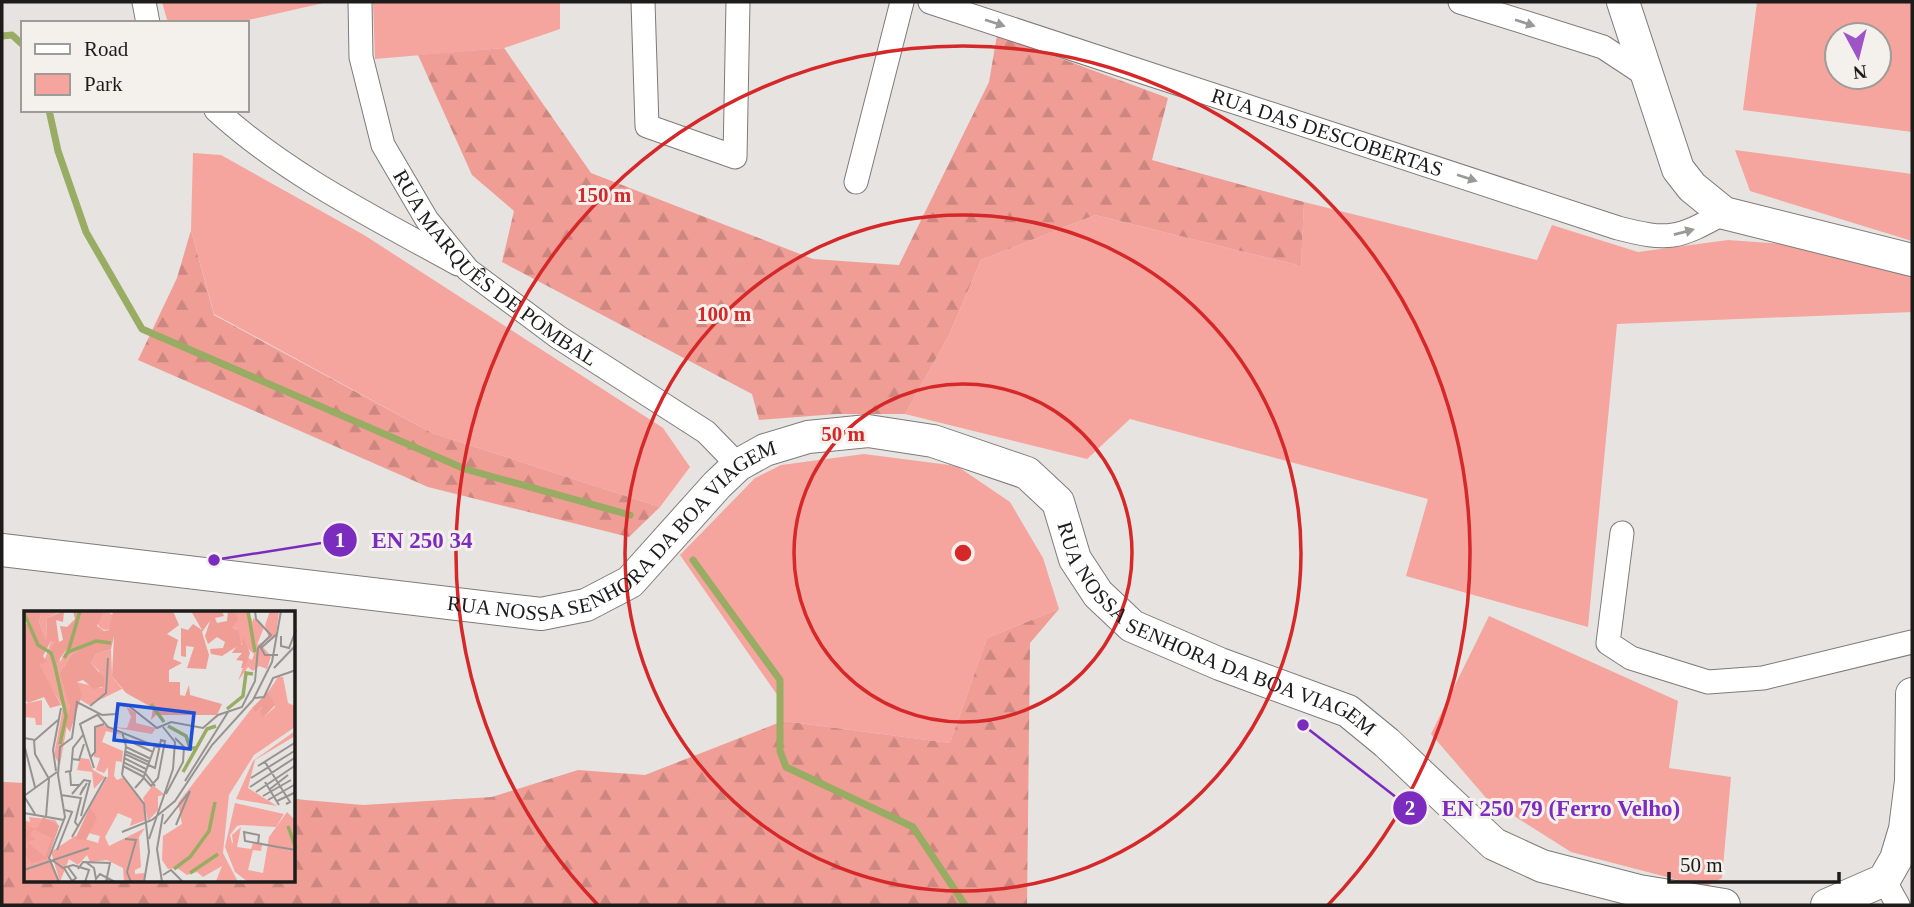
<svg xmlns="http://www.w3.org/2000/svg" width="1914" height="907" font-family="'Times New Roman',serif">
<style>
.green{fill:#f5a59e;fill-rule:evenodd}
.forest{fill:url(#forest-firs)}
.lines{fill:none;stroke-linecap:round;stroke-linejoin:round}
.stream{stroke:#99ac63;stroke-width:7}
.street-casing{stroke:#7e7b78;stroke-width:25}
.secondary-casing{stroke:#7e7b78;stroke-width:34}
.street{stroke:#fff;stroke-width:23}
.secondary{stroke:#fff;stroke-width:32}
.oneway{fill:#999998}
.ring{fill:none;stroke:#d62828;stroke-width:3.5}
.labels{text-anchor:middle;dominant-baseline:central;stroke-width:6;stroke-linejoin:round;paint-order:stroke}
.street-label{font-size:21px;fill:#1d1c1b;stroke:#f4f1ed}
.inset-river{fill:none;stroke:#99ac63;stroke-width:3.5}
.inset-road{fill:none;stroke:#969391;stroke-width:2}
.view{fill:#1d4ed8;fill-opacity:0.15;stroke:#1d4ed8;stroke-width:3.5}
.inset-edge{fill:none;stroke:#1d1c1b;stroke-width:3.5}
.centre{fill:#d62828;stroke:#f4f1ed;stroke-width:3.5}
.ring-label{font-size:21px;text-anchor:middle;font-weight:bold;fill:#d62828;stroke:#f4f1ed;stroke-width:6;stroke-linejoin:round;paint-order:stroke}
.leader{fill:none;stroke:#7b2cbf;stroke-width:2.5}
.callout-dot{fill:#7b2cbf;stroke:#f4f1ed;stroke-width:2.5}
.mark-label{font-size:21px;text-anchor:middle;font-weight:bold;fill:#fff}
.callout-label{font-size:23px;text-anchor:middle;font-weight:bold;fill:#7b2cbf;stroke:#f4f1ed;stroke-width:6;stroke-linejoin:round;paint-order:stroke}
</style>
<defs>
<pattern id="forest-firs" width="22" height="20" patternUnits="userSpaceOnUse" patternTransform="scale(1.75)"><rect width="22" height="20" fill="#ef9d95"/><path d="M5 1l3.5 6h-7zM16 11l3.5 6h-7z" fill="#cc8780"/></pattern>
</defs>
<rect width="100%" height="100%" fill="#e6e3e0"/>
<path class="green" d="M162,2H328L235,23H168Z
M373,2H560V29L504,48L375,59Z
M1757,2H1912V132L1743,110ZM1879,35V77H1837V35Z
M1735,150L1912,174V241L1750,191Z
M193,153L221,155L364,235L663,428L690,467L660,507L432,433L214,314L191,230Z
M1304,202L1537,260L1552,225L1638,252L1728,240L1839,248L1912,278V312L1617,324L1588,627L1406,576L1428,499L1130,419L1087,459L905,414L949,335L981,260L1095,215L1301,266Z
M864,454L957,466L1010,502L1043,558L1059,609L987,638L950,743L783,721L780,699L680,555L755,478L781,465Z
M1489,616L1678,701L1669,768L1731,777L1722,878L1705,887L1571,852L1487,799L1431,734Z"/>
<path class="forest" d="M997,35L1168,98L1152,160L1304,202L1301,266L1095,215L981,260L949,335L905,414H837L759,420L752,394L502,262L514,211L472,175L418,55L504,48L591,173L813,259L899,265L989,82Z
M191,230L214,315L432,433L660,507L629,537L428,487L138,360L177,278Z
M1059,609L1030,643L1027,905H2V782L26,783V881H294V799L363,805L492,797L578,770L645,775L783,721L950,743L987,638Z"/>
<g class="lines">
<path class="stream" d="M2,36L12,35L23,45
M49,110L58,151L86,232L142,329L465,469L630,515
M693,560L780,680V751L786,767L913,827L965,905"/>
<g class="street-casing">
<g id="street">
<path d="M144,2L148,23"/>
<path id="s1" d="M360,2L361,57L383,145L427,220L468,270L558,337L706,432L738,465"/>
<path d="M643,2L647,126L735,157L738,2"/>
<path id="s2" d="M930,2L1618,228C1669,241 1677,239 1724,213"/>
<path d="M1460,2L1603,47L1647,76"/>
<path d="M216,110C287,175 375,218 458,264"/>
<path d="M856,182L902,2"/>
<path d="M1622,533L1608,643L1631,658L1708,682L1763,678L1912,642"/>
<path d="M1884,880L1898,905"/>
</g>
</g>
<g class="secondary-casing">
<g id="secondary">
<path d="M1623,2L1678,169L1692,187L1724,213L1912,260"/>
<path id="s3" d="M2,550L541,614L586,605L630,582L717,485L738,465L765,450L808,437L868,431L933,441L1027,473L1058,502L1075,559L1098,594L1132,626L1220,664L1348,711L1387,743L1494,844L1542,866L1639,891L1724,905"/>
<path d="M1827,905L1884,880L1896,859L1905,829L1911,781L1912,694"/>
</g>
</g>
<use href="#street" class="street"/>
<use href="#secondary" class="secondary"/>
</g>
<defs><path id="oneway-solid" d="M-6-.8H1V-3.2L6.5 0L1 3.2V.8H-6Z" transform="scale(1.75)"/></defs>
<g class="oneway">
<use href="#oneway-solid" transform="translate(995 23) rotate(18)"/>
<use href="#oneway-solid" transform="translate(1525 23) rotate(18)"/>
<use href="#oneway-solid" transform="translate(1467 178) rotate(18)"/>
<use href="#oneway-solid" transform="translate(1684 232) rotate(-15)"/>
</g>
<g class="ring">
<circle cx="963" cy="553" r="169"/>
<circle cx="963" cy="553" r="338"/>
<path d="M598 905A507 507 0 1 1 1328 905"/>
</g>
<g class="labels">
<g class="street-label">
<text stroke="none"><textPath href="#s2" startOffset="418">RUA DAS DESCOBERTAS</textPath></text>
<text stroke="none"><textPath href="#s1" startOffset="315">RUA MARQUÊS DE POMBAL</textPath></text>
<text stroke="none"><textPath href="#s3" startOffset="644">RUA NOSSA SENHORA DA BOA VIAGEM</textPath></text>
<text stroke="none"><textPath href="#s3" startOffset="1358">RUA NOSSA SENHORA DA BOA VIAGEM</textPath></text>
</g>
</g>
<g transform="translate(24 611)">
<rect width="271" height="271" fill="#e6e3e0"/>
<path d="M18,0L34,2L23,7L22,29L15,11ZM209,0H224L229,11V7L240,16L233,34L245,28L241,14L246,0H255L252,24L237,34L247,45L243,58L235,55L229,60L224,56L214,70L223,46L228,49L230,43L213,28V18L208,16ZM73 10a9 9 0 1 1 18 0a9 9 0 1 1-18 0ZM33,29L36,51L43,38L61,35L47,44L40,56L46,97L36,154L30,144L39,96L13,53L21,48L27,30ZM87,38L88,65L98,78L65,94L55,88L52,71L78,77L75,60L67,52L72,43ZM254,66H259L264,92L271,95V116L230,144L205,184L199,242L214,271L192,270L198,255L179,266L173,261L163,264L153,257L144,258L138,249L139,225L158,213L154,192L228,97L231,100L239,96L240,106L251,96L244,81ZM102,95L112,102V112L132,117L128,123L88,116L103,117L107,106ZM80,114L98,124L82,120L78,131L99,140L98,151L92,150L90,165L93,169L100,166L119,192L122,209L106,215L108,208L94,202L81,226L85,235L121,217L115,226L117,256L111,259V263L121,262L120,271H100L99,257L83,249L66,251L63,244L54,254L45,248L36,271L27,241L51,225L74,232L76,225L64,222L68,214L66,196L84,165V156L80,162L72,159L76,147L70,146L71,117ZM271,120V125L231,149L224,177L253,195L212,188L229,150ZM56,147L65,148L69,159L81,166L70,178L68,161L53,159ZM129,174L141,184L134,185V199L124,210L119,187ZM211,192L260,203L252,216L217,214L213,215L206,224L208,232L204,233L209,232L208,224L217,216L213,236L227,238L229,232L238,234L237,240L229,239L224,259L239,262L245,226L263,201L271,209V271H224L211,261L201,236ZM5,206L31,209L35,215L25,244L35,271H0V209L6,211Z" fill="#f5a59e"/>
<path d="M0,0H18L15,11L22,29L23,7L40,0L39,11L32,9L35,31L39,29L36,15L43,16L51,8L49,0H80L73,15L80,20L85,19L89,0H149L155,14L143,23L154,29L149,48L158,52L145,59V71H156V84L161,85L165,74L166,84L198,93L193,104H132L127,109L129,97L102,82L88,65L90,25L87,38L72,43L67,52L80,67V75L70,78L59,69L53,71L58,83L46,121L41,114L46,96L36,63L47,44L61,35L43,38L32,53L27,37L32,30H27L19,45L23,51L15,53L37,94L26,97L20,86L4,92L0,88V12L5,14ZM167,0H198L200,5L191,7L193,12L203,10L204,0L211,1L214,9L208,16L214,19L218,35L219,26L226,42L221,57H217L219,50L212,49L218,42H208L212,36L198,45L187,43L186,38L199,37L201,31L193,26L184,33L181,25L186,10L178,21L185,44L182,58L163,57L170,36L162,35V46L157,45V17L164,19L169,13L178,19ZM244,81L251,94L240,106L236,103L238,96L231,101L228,97ZM66,196L73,207L62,229L51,228ZM19,206L35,215L24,247L8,252L0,242L4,236L0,218H6L0,214L13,218ZM9,218L28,227L21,246L3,231L12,228L6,225Z" fill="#ef9d95" fill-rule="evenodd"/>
<path d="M18,89V114H12L11,107L0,106V93Z" fill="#f5a59e"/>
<path class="inset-river" d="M224,0L231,41M0,2L14,34L27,42L31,55L42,105L36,133M44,41L56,0M40,47L44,41L72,30L87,32M127,93L140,111M203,98L219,85L222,62L229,63M144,115L162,125L166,137H172M159,161L183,118L192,115M264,215L272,238M150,258L166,246L185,220L191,191M166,262L194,243"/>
<path class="inset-road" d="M253,23L237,37L241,44H254M257,25V35L265,37L272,19M250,57L272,34M231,87L240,86L249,67L272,59M66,95L82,82L84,47M73,103L84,116L136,137M0,127L11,129L34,109M101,128L129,141M10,129L11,143L25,168L22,206M102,136L127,148M1,137L11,176M101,140L125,151M101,143L131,157L137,129L141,130L134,167L127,175L120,167M66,147L71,141V116L80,113M100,147L122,158M48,148L55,149L60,133M99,151L121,162L131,175M241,151L266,191L262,193M99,155L120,166M234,155L272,131M70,157L56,113L73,104M32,160L29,139L37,97M41,161L47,160L49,137L59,124M46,161L47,174H55M98,164L120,193L125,241L120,271M98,164L102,135L98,121M227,167L272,139M161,170L204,101M241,171L255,194M60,176L56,184L63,172M226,176L272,146M111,177L119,168L131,135M246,178L264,164M232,181L272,154M48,183L60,169L66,170L57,205M142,183L159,151L160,136L151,127M37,184L57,187L51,211L54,215M0,185L33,161M0,185L11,203M239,185L267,169M244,189L270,174M253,190L272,181M0,202L40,209M140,213L166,180L152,214M98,221L128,209L151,190L188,134L229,89L248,51L257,0M48,226L82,166M101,228L112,229L103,261L107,271M125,228L149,158L151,131L139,116M234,233L235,224L220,221L221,230L254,236L272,239M33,239L48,201L41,199M28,249L39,257L49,254L65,259L61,271M63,252L70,257L72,268L76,263L91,271M40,257L48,270L52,267L44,256M54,258L59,251L86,252L82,271M0,259L65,237M139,264L147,259L159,271M35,271L25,247L41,206L34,164L36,136L48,127L53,91L78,104L92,103L95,94L105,95L133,117L147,111L179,117L194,104L218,96L231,70L234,37L247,24L232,8L231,0M138,271L133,238L139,203"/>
<path class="view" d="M94,93L170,102L166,138L90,129Z"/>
<rect width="271" height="271" class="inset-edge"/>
</g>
<circle cx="963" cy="553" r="10" class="centre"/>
<g class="ring-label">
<text x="604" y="202">150 m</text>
<text x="724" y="321">100 m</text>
<text x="843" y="441">50 m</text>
</g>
<path class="leader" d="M214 560L340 540M1303 725L1410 808"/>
<g class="callout-dot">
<circle cx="214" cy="560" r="7"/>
<circle cx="1303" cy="725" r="7"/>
<circle cx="340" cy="540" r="18"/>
<circle cx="1410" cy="808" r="18"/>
</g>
<g class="mark-label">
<text x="340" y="547">1</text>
<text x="1410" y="815">2</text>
</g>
<g class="callout-label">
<text x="422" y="548">EN 250 34</text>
<text x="1561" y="816">EN 250 79 (Ferro Velho)</text>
</g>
<rect width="1914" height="907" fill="none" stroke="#1d1c1b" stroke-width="7"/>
<rect x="21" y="21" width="228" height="91" fill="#f4f1ed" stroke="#9e9c99" stroke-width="2"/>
<rect x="35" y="44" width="35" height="10" fill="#ffffff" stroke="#9e9c99" stroke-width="2"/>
<text x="84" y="56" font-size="21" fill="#1d1c1b">Road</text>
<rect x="35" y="74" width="35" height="21" fill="#f5a59e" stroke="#9e9c99" stroke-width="2"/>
<text x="84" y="91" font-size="21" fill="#1d1c1b">Park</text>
<g transform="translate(1858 56) rotate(173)"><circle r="33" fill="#f4f1ed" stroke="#9e9c99" stroke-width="2"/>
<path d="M0-5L12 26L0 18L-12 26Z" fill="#9f54c6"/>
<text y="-10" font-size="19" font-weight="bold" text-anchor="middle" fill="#1d1c1b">N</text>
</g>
<path d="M1669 872v10h170v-10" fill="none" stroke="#1d1c1b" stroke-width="3.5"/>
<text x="1680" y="872" font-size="21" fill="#1d1c1b" stroke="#f4f1ed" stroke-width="5" paint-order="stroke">50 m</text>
</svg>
